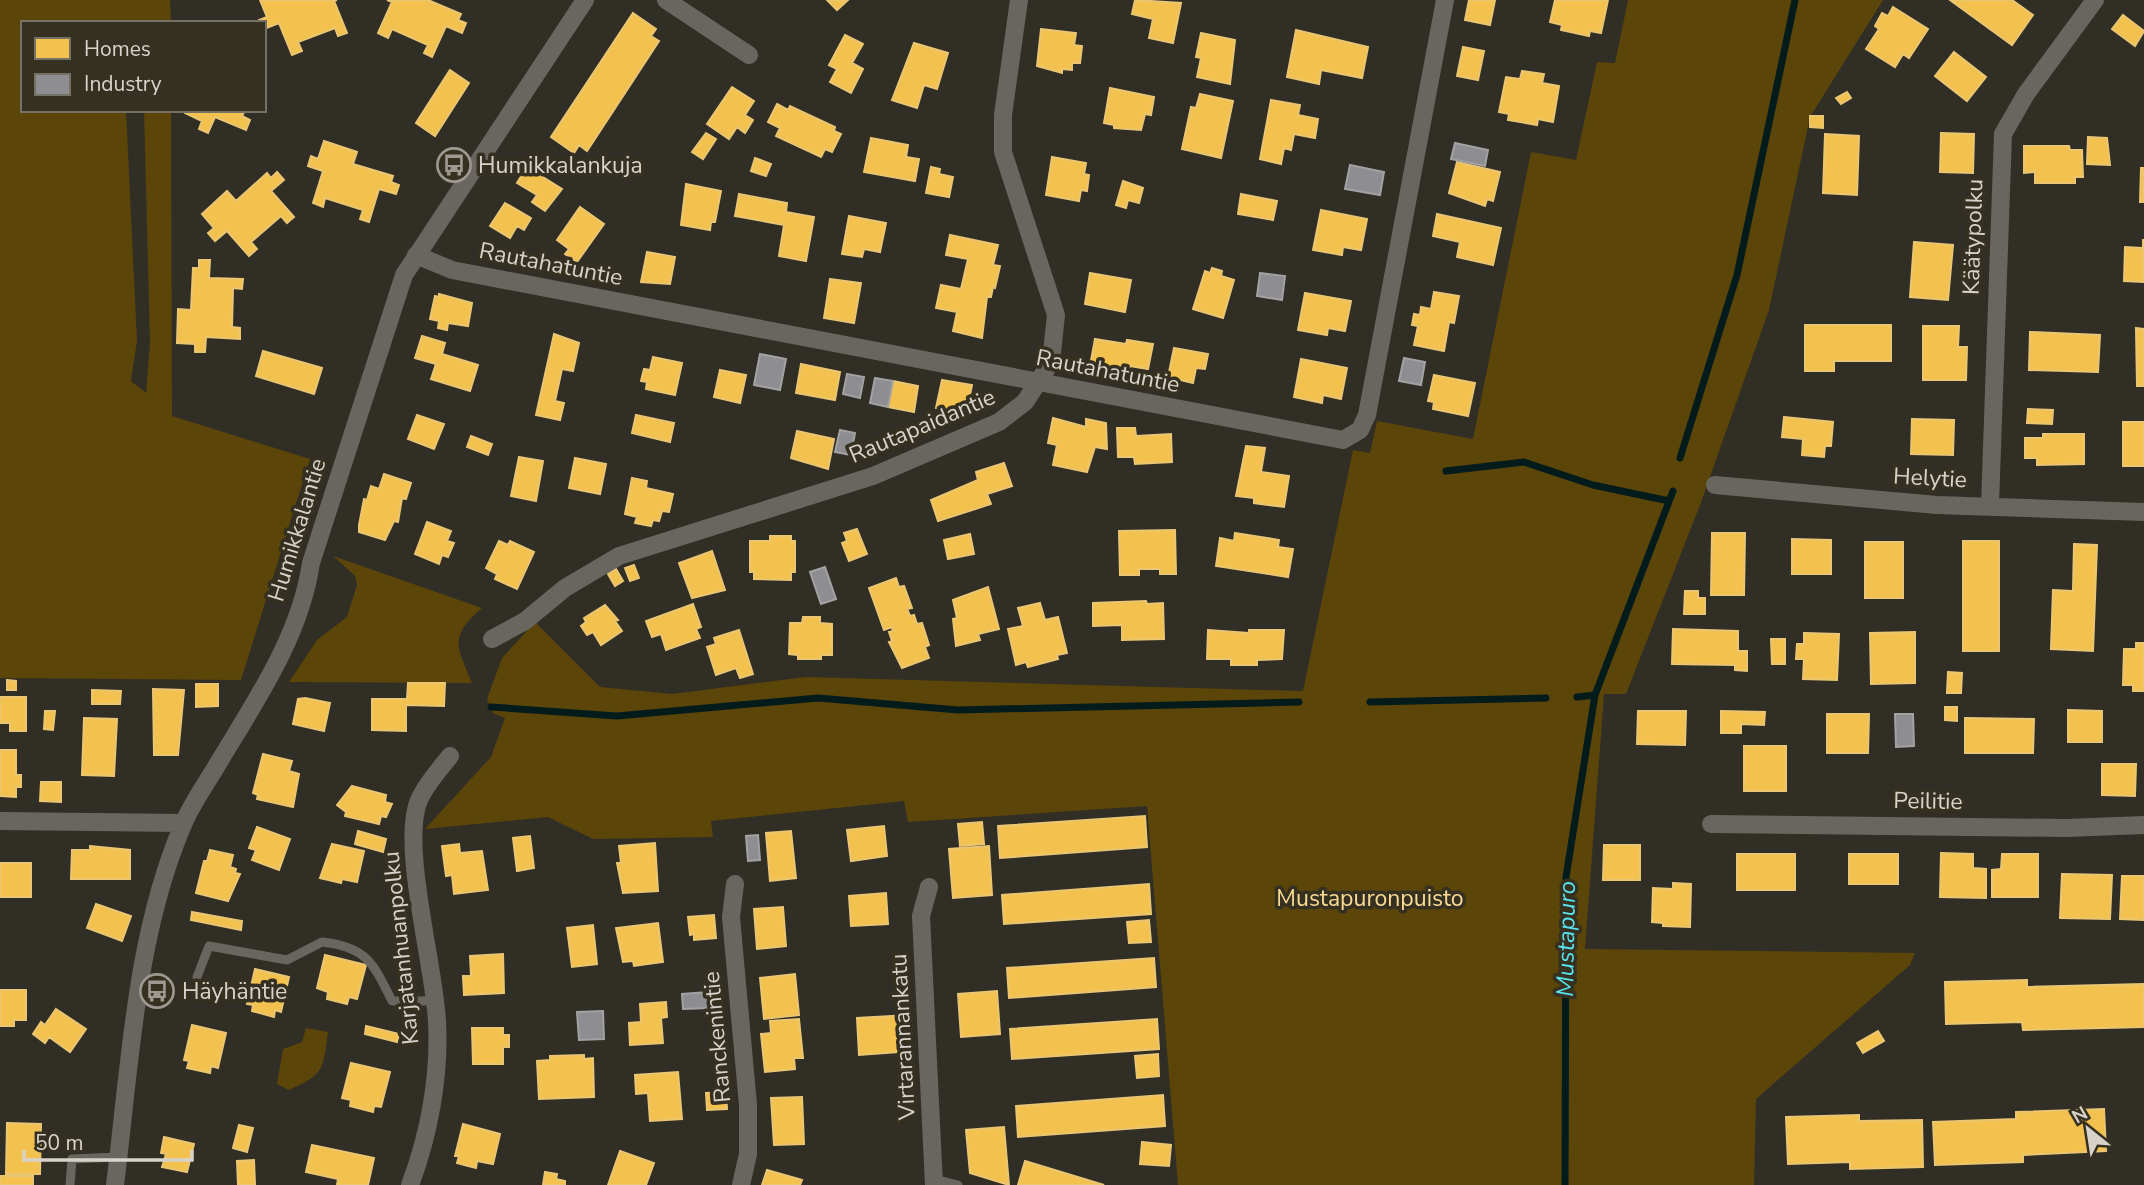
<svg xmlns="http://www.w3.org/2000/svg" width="2144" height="1185" font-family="'Nunito Sans',sans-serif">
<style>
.green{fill:#5b4509}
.homes{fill:#f2c14e;stroke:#eac673;stroke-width:2}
.industry{fill:#8d8d92;stroke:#a3a2a3;stroke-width:2}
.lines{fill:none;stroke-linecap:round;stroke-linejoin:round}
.stream{stroke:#041b1c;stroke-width:7}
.building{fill:#46423c;stroke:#59544e;stroke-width:2}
.service{stroke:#696660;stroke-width:9}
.minor{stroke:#696660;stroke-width:18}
.labels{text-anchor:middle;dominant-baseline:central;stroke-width:7;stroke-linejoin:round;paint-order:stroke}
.poi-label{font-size:23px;fill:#d7d3ca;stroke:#363021;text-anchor:start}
.street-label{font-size:23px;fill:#d7d3ca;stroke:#363021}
.park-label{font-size:23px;fill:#fadb93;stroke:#363021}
.water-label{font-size:24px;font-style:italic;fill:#58e5ef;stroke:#363021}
</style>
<rect width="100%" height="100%" fill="#312e26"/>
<path class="green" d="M0,0H170L171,23H23V110H126L137,341L131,381L146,393L150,343L144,110H171L172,416L310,459L241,680L0,678Z
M1628,0H1883L1810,117L1769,310L1700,505L1626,694H1604L1585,949L1915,953L1910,965L1756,1099L1754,1185H1178L1147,806L908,822L904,801L711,821L713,837L593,839L548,817L425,829L491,757L505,718L493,713L487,699L502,658L535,622L600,687L672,694L806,677L1303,691L1353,450L1370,453L1377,421L1473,439L1531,152L1576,160L1597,62L1615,63Z
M333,556L482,608C449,637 456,645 472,683L289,682L317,640L347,617L357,585L355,576Z
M306,1028L328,1032C323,1069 325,1074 289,1090L277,1084L283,1049L302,1042Z"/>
<path class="homes" d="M260,0H337L334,1L347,33L338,36L335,28L298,42L302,51L292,55L279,23L264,29V23H260L259,20L267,17Z
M387,0H428L461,14L458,20L466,23L462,33L446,26L432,57L424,53L428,45L392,29L388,38L378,33L392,2Z
M827,0H848L837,10Z
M1135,0L1181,3L1173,43L1149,38L1153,19L1132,14Z
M1469,0H1495L1490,25L1465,20Z
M1555,0H1608L1601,33L1590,31L1589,36L1561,30L1562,25L1550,22Z
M1950,0H2012L2033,15L2012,45Z
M1893,7L1928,29L1909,58L1903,54L1895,67L1866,49L1879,29L1875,26L1882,13L1888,16Z
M633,13L656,29L651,36L659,41L587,151L579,145L574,153L551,137Z
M2123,15L2144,31L2135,46L2112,29Z
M1041,29L1076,33L1074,45L1082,46L1080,63H1072V70L1062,69V73L1037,66Z
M1296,30L1368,47L1362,78L1321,70L1319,84L1287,77Z
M1201,33L1235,40L1230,84L1197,77L1201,58L1196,57Z
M845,35L863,44L852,63L863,69L851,93L830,82L837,69L829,65Z
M914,43L948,53L937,89L924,85L917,108L892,100Z
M1463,47L1484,51L1478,80L1457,76Z
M1954,52L1986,77L1967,101L1935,76Z
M450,70L469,83L435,136L416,123Z
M1522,71L1544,74L1542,83L1559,86L1553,122L1538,119L1537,125L1508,120L1509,114L1499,112L1506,77L1520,79Z
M732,87L754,101L745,115L753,120L745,133L737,127L729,139L707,124Z
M1110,88L1154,97L1151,115L1145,114L1141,130L1114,128V125L1104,123Z
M1847,92L1851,98L1841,104L1836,98Z
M1200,94L1233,101L1221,158L1182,149L1191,107L1196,108Z
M1271,100L1300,105L1298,115L1318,119L1315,138L1294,134L1291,150L1284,148L1281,164L1260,159Z
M777,104L788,110L790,106L835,127L834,131L841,134L832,152L825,149L821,157L776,136L780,128L768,122Z
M186,110H245L242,116L250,120L246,130L215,117L208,133L199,129L202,121L185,113Z
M1810,116H1823V128L1810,127Z
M706,133L716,139L703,159L692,152Z
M1941,133L1974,134L1973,173L1940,172Z
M1825,134L1859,136L1857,195L1823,193Z
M2088,137L2107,138L2110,165L2087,164Z
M871,138L908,145L906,157L919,159L915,181L864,172Z
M324,141L357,152L353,164L393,176L391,182L399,185L396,194L379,189L369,222L360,219L363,210L325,198L323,207L313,203L323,171L308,166L311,156L318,159Z
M2024,146H2069L2070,150H2082L2083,177H2075V183H2035V172L2024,173Z
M1052,157L1086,163L1084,174L1089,175L1087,191L1081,190L1079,201L1046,195Z
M755,158L771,164L766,176L751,171Z
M1457,162L1500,172L1493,201L1487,199L1485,206L1449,193Z
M527,167L562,189L545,211L532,202L537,195L517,183Z
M931,167L940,169L939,174L953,177L949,197L926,193Z
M2141,168H2144V202H2140Z
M277,172L284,180L271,191L294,217L287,223L281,216L251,242L257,249L249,256L227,231L215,241L208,233L214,228L202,214L227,191L236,201L267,173L271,178Z
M1123,181L1143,188L1139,203L1128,200L1126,208L1116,205Z
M686,184L721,191L715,222H711L710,230L681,225Z
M739,194L787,203L786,212L814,217L806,261L779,256L784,225L735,216Z
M1241,194L1277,201L1273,220L1238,214Z
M505,203L531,218L524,230L517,226L510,238L490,226Z
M580,207L604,224L577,262L565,254L569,249L557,240Z
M1321,210L1367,219L1361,250L1343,247L1342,255L1313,250Z
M1437,214L1501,228L1493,265L1457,257L1460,242L1433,236Z
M849,216L886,223L880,252L864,249L862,257L842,254Z
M950,235L998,245L993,265L1000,266L995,288L993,287L991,297H987L982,338L953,331L957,312L936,308L941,285L961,289L968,259L946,255Z
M2143,239L2144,282L2124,281L2125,247L2143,248Z
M1914,242L1953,245L1948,300L1910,297Z
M647,252L675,257L670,284L641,282Z
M199,260H210L209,278L243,279L242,289L233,288L232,327L240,328V339L206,337L205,352H195V344L177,343L178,309L191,310L193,268H199Z
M1212,268L1222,271L1221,276L1234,280L1223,318L1193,309L1205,271L1210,273Z
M1090,273L1131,280L1125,312L1085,304Z
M830,279L861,283L854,323L824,318Z
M1434,292L1459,296L1454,323L1449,322L1444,351L1414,345L1418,326L1412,325L1414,314L1420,315L1421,307L1431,309Z
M1305,293L1351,301L1345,331L1328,328L1327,335L1298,330Z
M439,294L472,303L468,326L448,323L447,330L438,328L439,321L430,319L435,296L439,297Z
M1805,325H1891V361H1834V371H1805Z
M1923,326H1959L1958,347H1967L1966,380H1923Z
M2136,328L2144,329V386H2137Z
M2030,332L2100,335L2098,372L2029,370Z
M554,334L579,343L573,371L562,369L555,401L564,403L560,420L536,415Z
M422,336L445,343L442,354L478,365L470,391L431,379L436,364L415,358Z
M1095,339L1126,344L1127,340L1153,344L1148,369L1130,366L1128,373L1090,366Z
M1174,348L1208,354L1205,369L1196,368L1193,383L1168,377Z
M263,351L322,368L314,394L256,376Z
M653,357L682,363L675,395L646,389L647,382L641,381L644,369L650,370Z
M1301,359L1347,368L1341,399L1323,395L1322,403L1294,397Z
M801,364L840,372L835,400L796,393Z
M720,370L746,375L740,403L714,397Z
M1434,375L1475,383L1468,416L1433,409L1434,402L1428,401Z
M942,380L972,385L966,414L936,408Z
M893,381L918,386L914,412L888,407Z
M2028,409L2053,410L2052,424L2027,423Z
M417,415L444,424L434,449L408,439Z
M636,415L674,423L670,442L632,433Z
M1784,417L1833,422L1831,446H1825L1824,457L1802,455L1803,439L1782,437Z
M1053,418L1086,427V419L1106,423L1107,449L1095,447L1087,472L1053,465L1057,445L1048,443Z
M1912,419L1954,420L1953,455L1911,454Z
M2123,422H2144V466H2123Z
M1117,428H1135L1136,436L1171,434L1172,462L1135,464L1134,457H1118Z
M797,431L834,439L828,469L791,458Z
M2043,434H2084V464L2037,465V458H2025V438H2043Z
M471,436L492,444L488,455L467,447Z
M1246,446L1265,448L1261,472L1289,476L1284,507L1254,503V498L1236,496Z
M519,457L543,461L536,501L511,496Z
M575,458L606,464L600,494L569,488Z
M1004,463L1012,486L987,494L991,504L938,521L931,500L978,480L976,472Z
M384,474L411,483L406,499L402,498L398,522L394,521L385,540L359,532V525L364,499L367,500L371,486L379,489Z
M632,478L647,481L646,488L673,494L669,512L662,511L659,521L653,520L651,526L635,523L637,517L625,514Z
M427,522L451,531L447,541L454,543L448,557L442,555L439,564L415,554Z
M857,529L867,554L849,561L842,543L847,541L844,533Z
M1175,530L1176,574H1160V569H1139V575H1120L1119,531Z
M1235,533L1279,540L1278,547L1293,549L1288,577L1216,566L1220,538L1234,541Z
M1712,533H1745L1744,595H1711Z
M970,534L974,554L948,559L944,540Z
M770,536H791V541H795V572H791V580L754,579V572H750V541H770Z
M1792,539L1831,540V574H1792Z
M499,541L508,545L510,541L534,552L517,589L495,579L497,574L486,568Z
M1963,541H1999V651H1963Z
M1865,542H1903V598H1865Z
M2074,544L2097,545L2093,651L2051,649L2053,590L2073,591Z
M712,551L725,590L692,598L679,563Z
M634,565L639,578L630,581L625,568Z
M616,569L623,581L615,586L608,574Z
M896,578L899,587L904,586L912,608L907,609L910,616L914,615L917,624L922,623L929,645L925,647L929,658L902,668L889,642L892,641L889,632L893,631L892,627L884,630L869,588Z
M988,587L999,629L978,634L980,640L956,646L953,619L957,618L953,600Z
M1685,591H1698V598H1705V614H1684Z
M1146,601L1147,604L1163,603L1164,639L1122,640V625L1093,626V603Z
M1040,603L1045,620L1058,617L1067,653L1057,655L1058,659L1028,667L1026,662L1016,665L1008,629L1023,626L1018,608Z
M693,604L701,627L696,629L700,638L666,650L661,634L652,637L646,621Z
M605,605L618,620L615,621L622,631L601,645L593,632L587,635L581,626L586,622L584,618Z
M803,617H820V623L832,624V655H821V659H798V655L789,654L790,623H802Z
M1673,629L1738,631V651H1747V671L1735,670V665L1672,664Z
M739,630L753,674L740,678L736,668L716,675L707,647L716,644L714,638Z
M1208,630L1249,633V630H1284L1282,659L1257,660V665H1231V659H1207Z
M1915,632V683L1871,684L1870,633Z
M1804,633L1839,634L1837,680L1803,679L1804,659H1796L1797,644H1804Z
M1771,639H1785V664H1772Z
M2136,643H2144V691H2133V685H2123L2124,649H2136Z
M1948,672L1962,673L1961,693H1947Z
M7,680L16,681V690H7Z
M408,683H445L444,706L406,705V731L372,730V699H407Z
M196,684H218V706L196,707Z
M153,689L184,690L178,755H154Z
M92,690L121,691L120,704H92Z
M0,697H26V731H10V723H0Z
M305,698L330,703L324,731L293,724L298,699Z
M1945,707H1957V721L1945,720Z
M2068,710L2102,711V742H2068Z
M45,711H55L53,730L44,729Z
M1638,711H1686L1685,745L1637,744Z
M1721,711L1765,712L1764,725L1741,724V733H1721Z
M1827,714H1869L1868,753H1827Z
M84,718L117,719L114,776L82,775Z
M1965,718L2034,719L2033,753H1965Z
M1744,746H1786V791H1744Z
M0,750H16V775H21V787H16V797L0,796Z
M263,754L292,761L289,771L299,774L293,807L257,799L258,795L253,793Z
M2102,764H2136L2135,796L2102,795Z
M41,782H61V802L40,801Z
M352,786L386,795L385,802L392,804L386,817L381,816L379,824L345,816L346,812L337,805Z
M1145,816L1147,847L1000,858L998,826Z
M982,822L984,844L960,846L958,824Z
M884,826L887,856L851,861L847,830Z
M257,827L290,839L279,870L252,860L256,850L249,848Z
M358,831L386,839L383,852L355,844Z
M791,831L796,878L770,881L766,833Z
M530,836L534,868L517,871L513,838Z
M655,843L658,891L623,893L617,863H621L619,846Z
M332,844L364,851L357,882L342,879L341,883L320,878Z
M459,844L460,853L482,851L488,890L454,894L452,875L446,876L442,846Z
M1604,845H1640V880H1603Z
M90,846L130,850V879H71L72,850H90Z
M989,846L992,895L953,898L949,849Z
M210,850L233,855L230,867L236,869L235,873L240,874L228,901L196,893L204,861H207Z
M1941,853L1973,854V868L1986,869V898L1940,897Z
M1737,854H1795V890H1737Z
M1849,854H1898V884H1849Z
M2002,854H2038V897H1992V870L2001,869Z
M0,863H31V897H0Z
M2062,874L2112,875L2110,919L2060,918Z
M2122,876H2144V920L2120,919Z
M1673,883L1691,884L1690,927L1663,926V923L1652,922L1653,888L1673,889Z
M1149,884L1151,914L1004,924L1002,895Z
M886,893L888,924L851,926L849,896Z
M96,904L131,916L122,941L87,928Z
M783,907L786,946L757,949L754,909Z
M192,912L242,921L241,930L191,920Z
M714,915L716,938L694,940V934L690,935L688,917Z
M1149,920L1151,942L1129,943L1127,922Z
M658,923L663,962L634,966L633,961L623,962L616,928Z
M593,925L597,964L572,967L567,928Z
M503,954L504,993L464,995L463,976H471L470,956Z
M325,955L366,965L357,999L349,997L347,1004L327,999L328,992L317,988Z
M1154,958L1156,987L1009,998L1007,968Z
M255,969L289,977L281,1012L275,1010L274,1017L252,1011L253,1005L247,1004Z
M795,974L799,1015L764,1019L760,978Z
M2027,980V987L2144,984V1027L2023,1030L2022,1022L1946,1024L1945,982Z
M0,990H26V1020H14V1026H0Z
M997,991L1000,1034L961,1037L958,994Z
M666,1002L667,1017L661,1018L663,1043L630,1045L629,1023L641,1022L640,1004Z
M56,1009L86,1029L70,1052L49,1037L45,1043L33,1034L41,1022L45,1025Z
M909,1015L912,1051L859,1055L857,1018Z
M799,1019L803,1058H794L795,1069L765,1072L761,1034L771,1033L770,1021Z
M1157,1019L1159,1049L1012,1059L1010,1029Z
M192,1025L226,1033L218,1068L211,1066L210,1073L187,1068L189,1061L184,1060Z
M366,1026L399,1034L397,1042L365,1034Z
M472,1028H503V1035H509V1047H503V1064H473Z
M1878,1031L1884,1041L1863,1053L1857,1043Z
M1158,1054L1159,1076L1137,1078L1135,1056Z
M584,1055V1059L593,1058L594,1097L539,1099L537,1061L550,1060V1056Z
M351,1063L390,1072L381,1107L374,1106L373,1112L350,1106L351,1100L342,1098Z
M678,1072L682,1119L650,1121L648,1093L636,1094L635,1075Z
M726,1092L727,1109L707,1110L706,1093Z
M1163,1095L1165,1126L1018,1137L1016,1106Z
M802,1097L804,1144L774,1145L771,1098Z
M2104,1109L2106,1151L2023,1155V1162L1935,1165L1933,1122L2016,1119V1112Z
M1859,1115V1121L1922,1120L1923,1167L1850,1169V1162L1788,1164L1786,1117Z
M7,1123L41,1124L40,1174H6Z
M463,1124L500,1134L493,1164L477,1161L476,1168L457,1163L459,1156H455Z
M239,1125L253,1128L247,1152L233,1148Z
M1004,1127L1009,1185L970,1173L966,1130Z
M164,1137L194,1144L187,1172L162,1167L166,1154L161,1153Z
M1142,1142L1171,1145L1169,1166L1140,1164Z
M312,1145L374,1158L368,1185H337L338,1179L306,1172Z
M620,1151L654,1163L646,1185H608Z
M254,1160L255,1185H238L237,1161Z
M1025,1161L1104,1185H1018Z
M767,1170L802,1180L800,1185H762Z
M545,1172L557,1174L556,1179L565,1181V1185H543Z
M0,1176H33V1185H0Z"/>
<path class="industry" d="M1455,143L1488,150L1485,166L1451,159Z
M1350,165L1384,172L1380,195L1345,189Z
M1260,273L1285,276L1282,300L1257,296Z
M760,354L786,359L780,390L754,385Z
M1404,358L1425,362L1421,385L1399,381Z
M847,374L864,377L860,398L843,394Z
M875,378L893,381L888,407L870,403Z
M840,430L855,433L851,455L835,452Z
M825,567L836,599L821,604L810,572Z
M1895,714H1913L1914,746L1896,747Z
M758,835L760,860L748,861L746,836Z
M708,992L709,1008L683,1009L682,994Z
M603,1011L604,1039L579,1040L577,1012Z"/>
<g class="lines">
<path class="stream" d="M1680,458L1737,275L1795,0
M1446,471L1524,462L1593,485L1669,501
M1577,697L1595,695
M1370,702L1546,698
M491,707L617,716L818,698L958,710L1299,702
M1565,1185L1566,877L1595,695L1673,491"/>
</g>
<path class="building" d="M456,156L460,159L452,172L447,169Z"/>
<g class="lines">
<path class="service" d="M197,977L209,946L287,960L322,942C367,947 373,963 392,1001H435
M934,1179L958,1185
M70,1185L72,1159L118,1157"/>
<path class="minor" d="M666,0L749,55
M416,255L452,270L1343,440L1360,430L1367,415L1445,0
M1715,485L1937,505L2144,512
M1990,505L2003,134L2026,94L2095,0
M492,639L525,621L565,588L619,556L873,476L999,422L1025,402L1051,362L1056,315L1003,152V115L1019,0
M0,821L183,823
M1711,824L2066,828L2144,825
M735,884L731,917L748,1105V1154L741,1185
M929,887L921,916L934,1185
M115,1185C130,1067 135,938 182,827C190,806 204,787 216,767C254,703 300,638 311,563L404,275L585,0
M410,1185C429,1135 440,1076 437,1022C435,968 400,845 419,800C426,784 439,770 450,756"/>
</g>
<defs>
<g id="bus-ring" transform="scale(1.75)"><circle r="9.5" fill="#363021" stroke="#9d9991" stroke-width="1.5"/><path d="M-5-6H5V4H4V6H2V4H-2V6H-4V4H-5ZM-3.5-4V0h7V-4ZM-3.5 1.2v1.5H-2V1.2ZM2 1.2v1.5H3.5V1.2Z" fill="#9d9991"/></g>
</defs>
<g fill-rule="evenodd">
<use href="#bus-ring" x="454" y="165"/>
<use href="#bus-ring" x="157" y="991"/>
</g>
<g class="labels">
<g class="poi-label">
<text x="478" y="165">Humikkalankuja</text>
<text x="182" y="991">Häyhäntie</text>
</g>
<g class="street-label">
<text transform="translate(1973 237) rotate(-88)">Käätypolku</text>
<text transform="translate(551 264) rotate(11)">Rautahatuntie</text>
<text transform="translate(1108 371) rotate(11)">Rautahatuntie</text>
<text transform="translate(922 426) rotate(-23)">Rautapaidantie</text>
<text transform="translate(1930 478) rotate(3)">Helytie</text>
<text transform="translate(297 530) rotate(-73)">Humikkalantie</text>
<text transform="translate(1928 801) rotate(1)">Peilitie</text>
<text transform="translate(401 948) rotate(-96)">Karjatanhuanpolku</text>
<text transform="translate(717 1037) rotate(-95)">Ranckenintie</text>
<text transform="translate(903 1037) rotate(-93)">Virtarannankatu</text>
</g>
<g class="park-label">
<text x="1370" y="898">Mustapuronpuisto</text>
</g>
<g class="water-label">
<text transform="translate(1566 939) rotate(-89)">Mustapuro</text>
</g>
</g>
<rect x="21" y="21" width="245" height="91" fill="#363021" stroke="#767165" stroke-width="2"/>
<rect x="35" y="38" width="35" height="21" fill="#f2c14e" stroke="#767165" stroke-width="2"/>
<text x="84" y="56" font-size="21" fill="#d7d3ca">Homes</text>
<rect x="35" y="74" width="35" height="21" fill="#8d8d92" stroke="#767165" stroke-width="2"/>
<text x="84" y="91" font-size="21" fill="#d7d3ca">Industry</text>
<g transform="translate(2088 1129) rotate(330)" stroke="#363021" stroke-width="5" paint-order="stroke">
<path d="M0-5L12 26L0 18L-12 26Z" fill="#d7d3ca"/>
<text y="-10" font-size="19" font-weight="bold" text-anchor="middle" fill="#d7d3ca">N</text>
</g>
<path d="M24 1150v10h168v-10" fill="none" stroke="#d7d3ca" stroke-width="3.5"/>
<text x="35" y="1150" font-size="21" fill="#d7d3ca" stroke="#363021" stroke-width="5" paint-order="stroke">50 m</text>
</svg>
